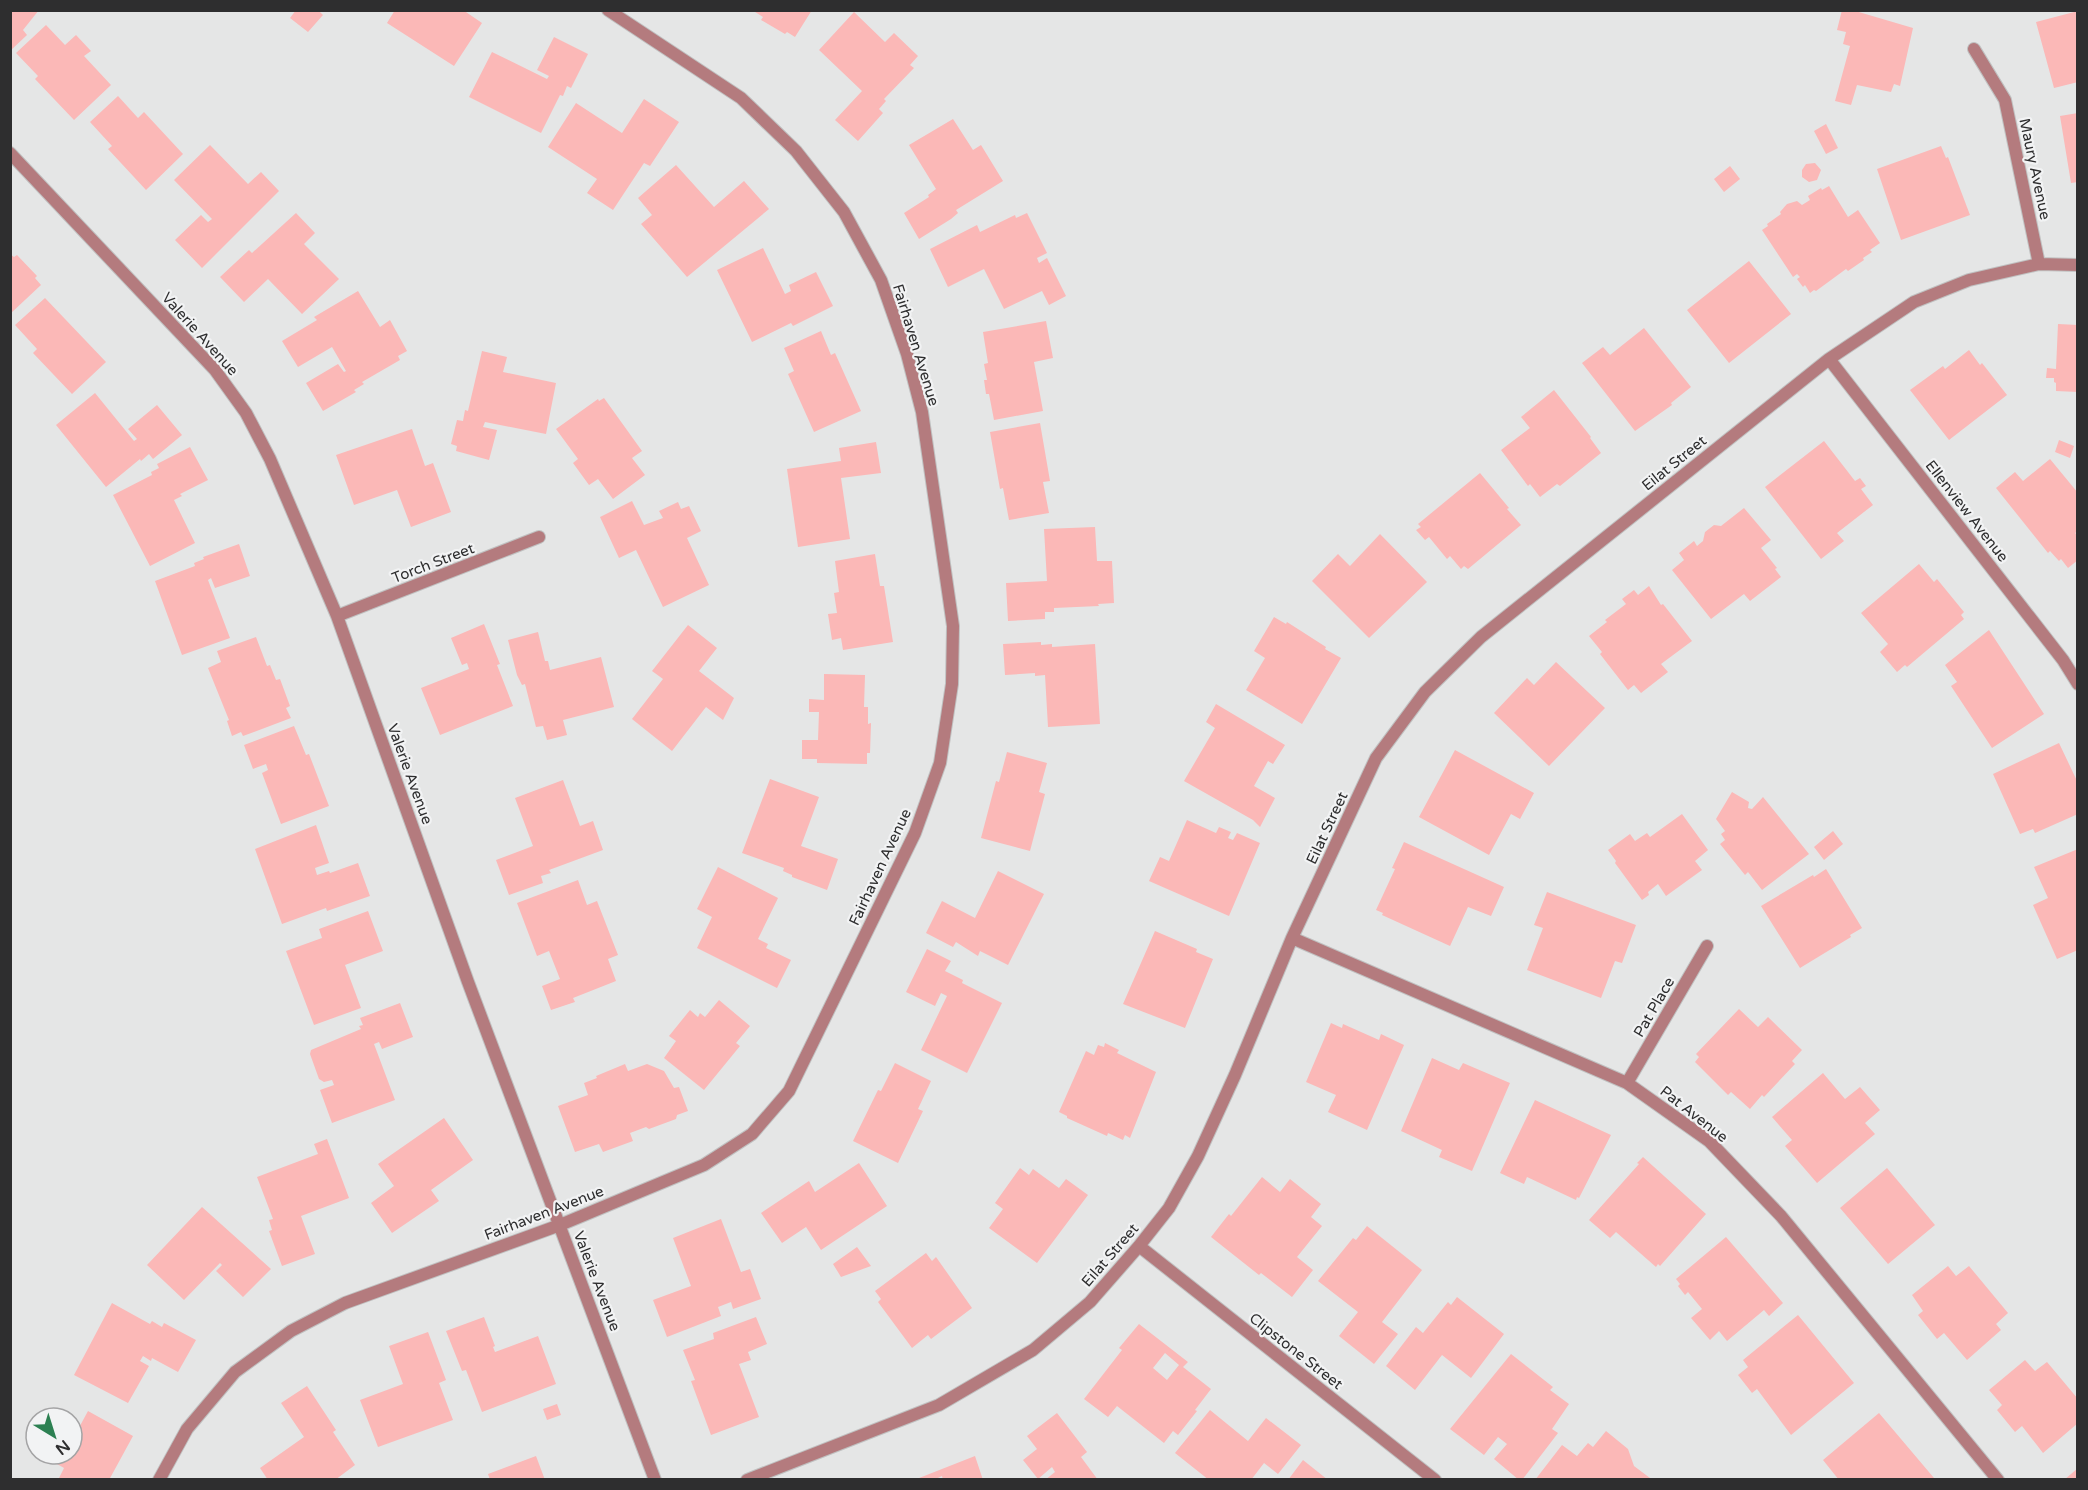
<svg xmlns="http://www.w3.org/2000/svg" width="2088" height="1490" font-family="'Varela Round',sans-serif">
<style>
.building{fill:#fbb8b7;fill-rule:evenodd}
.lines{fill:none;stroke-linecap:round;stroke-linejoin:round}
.minor-casing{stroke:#c0c1c1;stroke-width:14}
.minor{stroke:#b47b7e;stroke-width:12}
.labels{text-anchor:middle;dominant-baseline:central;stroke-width:4.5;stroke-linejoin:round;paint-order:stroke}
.street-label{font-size:15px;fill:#2e2e2f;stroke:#f2f3f4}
</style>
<rect width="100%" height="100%" fill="#e5e6e6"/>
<path class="building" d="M10,10H39L23,30L27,35L10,51Z
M296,10H318L323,15L308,32L290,18Z
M395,10H463L482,23L454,66L387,23Z
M752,10H812L795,37L787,32L785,34L761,20L763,17Z
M1842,10H1852L1913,28L1900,86L1894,84L1891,92L1857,85L1851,105L1835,101L1850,46L1843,44L1846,32L1837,30Z
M2078,11V82L2054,88L2036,22Z
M854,12L885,42L894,33L918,56L910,65L914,68L884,99L886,101L879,109L883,113L858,141L835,120L862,91L819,50Z
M46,25L65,45L76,35L91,51L84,56L111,85L74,120L35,79L38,76L16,53Z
M554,37L588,54L571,88L567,86L563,96L560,95L541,133L469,97L492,52L547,79L549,76L537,70Z
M118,96L138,118L144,112L183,154L146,190L108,149L112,146L90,122Z
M644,99L679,122L650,166L644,163L613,210L587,193L597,179L548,147L576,103L622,133Z
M2078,113V182L2071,183L2060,116Z
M953,119L973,150L981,145L1003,181L956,210L958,213L951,219L919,239L904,213L929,197L928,195L936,189L909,145Z
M1826,124L1838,148L1826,154L1814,131Z
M210,145L248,184L261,172L279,191L202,268L175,240L201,215L208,222L212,219L174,180Z
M1941,146L1946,158L1948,157L1970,215L1901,240L1877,169Z
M1815,163L1821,170L1817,180L1809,182L1802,177V170L1806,164Z
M676,165L714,207L744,181L769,209L687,277L641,224L652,215L638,198Z
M1730,166L1740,179L1724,192L1714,179Z
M1829,186L1848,217L1858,210L1880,243L1870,250L1872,252L1863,258L1864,260L1848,271L1846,269L1816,291L1814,290L1810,293L1805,285L1803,287L1797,279L1800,277L1797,274L1793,277L1762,230L1768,226L1767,224L1781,214L1780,212L1787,204L1797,201L1802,205L1810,200L1808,196L1821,188L1822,190Z
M296,213L315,233L304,244L339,279L302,314L268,279L244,302L220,277L249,250L252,253Z
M1027,213L1047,253L1037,258L1039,263L1047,258L1066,296L1049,305L1042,291L1004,309L984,269L948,287L930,249L977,225L980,232L1015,215L1016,218Z
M763,248L785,294L791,291L789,285L816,272L833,306L793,326L791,323L752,342L717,270Z
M10,254L14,257L17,255L37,276L35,278L41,285L10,314Z
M1749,261L1791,314L1729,363L1687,310Z
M358,291L380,327L390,320L407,351L398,356L400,360L362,382L364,384L354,390L356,392L323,411L306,383L338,364L344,372L346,371L332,347L298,367L282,341L317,320L314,317Z
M45,298L106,362L72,394L33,353L37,349L15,325Z
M1046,321L1053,358L1034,362L1043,411L994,420L989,394H986L984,380H987L984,364L988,363L983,332Z
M2058,324L2078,325V392L2056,391V383L2054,382V378H2046L2047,368L2056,369Z
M1644,328L1691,387L1671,403L1672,405L1635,431L1582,363L1603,347L1610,355Z
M821,331L831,355L835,353L861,411L814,432L788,374L794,371L784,348Z
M1969,350L1980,365L1982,363L2007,395L1949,440L1910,390L1943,366L1945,369Z
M482,351L507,357L503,372L556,383L546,434L485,422L483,427L497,430L489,460L456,451L457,446L451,444L457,420L463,421L465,410L468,411Z
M1554,390L1591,437L1590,438L1601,453L1560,486L1557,484L1540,497L1530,484L1528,486L1501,450L1530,428L1521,417Z
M95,393L134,441L137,439L128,429L157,405L182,435L153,459L149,454L141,461L140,459L106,487L56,425Z
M604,398L642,451L632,458L645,475L613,499L598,479L589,485L573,463L578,459L556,429L598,399L599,401Z
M1040,423L1050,481L1043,482L1049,513L1009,520L1003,488L1000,489L990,432Z
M412,429L425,466L433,463L451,512L411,527L397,490L354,505L336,455Z
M2059,440L2074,446L2070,458L2055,452Z
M1824,441L1855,481L1860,478L1866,486L1861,489L1873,505L1837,533L1844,541L1821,559L1765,487Z
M876,442L881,473L841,478L850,539L798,547L787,469L841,461L839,448Z
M190,447L208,480L180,494L182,496L174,500L195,543L150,566L113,495L152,475L151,472L159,468L157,464Z
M2050,459L2078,493V531L2075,533L2078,536V560L2068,568L2061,559L2059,561L2050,551L2048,553L1996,488L2015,472L2023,481Z
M1480,473L1509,508L1507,509L1521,525L1468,569L1464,566L1461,569L1450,556L1447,559L1429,537L1425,540L1416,530L1421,527L1418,524Z
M632,501L644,525L663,518L659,511L678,502L681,509L689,506L701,531L687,538L709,585L663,607L636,550L619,558L600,517Z
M1744,508L1771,540L1761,548L1777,568L1775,569L1781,577L1750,601L1744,594L1711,619L1672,570L1684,560L1679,553L1694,541L1697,546L1703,541L1705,532L1714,525L1721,526Z
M1095,527L1097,561H1112L1114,603L1098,604L1099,606L1054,608V612H1045V619L1008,621L1006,583L1047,581L1044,529Z
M1380,534L1427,582L1369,638L1312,581L1338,554L1350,566Z
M239,544L250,576L215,588L211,578L208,580L230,638L182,655L155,581L195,566L194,563L204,559L203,557Z
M875,554L880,586H884L893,642L843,650L841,638L832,640L828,614L837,613L834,593L839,592L835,561Z
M1919,564L1934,582L1937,579L1964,612L1961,615L1964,619L1907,667L1905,665L1897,672L1880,652L1888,644L1861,613Z
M1649,586L1661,605L1663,604L1692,641L1661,664L1668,672L1641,693L1634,685L1628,690L1600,654L1602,652L1589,636L1607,622L1605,620L1626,604L1622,599L1634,590L1638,595Z
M1274,617L1286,624L1287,622L1326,647L1325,649L1341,658L1302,724L1246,690L1265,658L1254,651Z
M484,624L500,664L497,665L513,706L440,735L421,688L469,669L467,663L462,665L451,638Z
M688,625L717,648L699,671L734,698L723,720L706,707L672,751L632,719L663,679L652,671Z
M1989,630L2044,714L1992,748L1951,686L1957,682L1945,665Z
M538,632L545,661H548L550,670L601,657L614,707L563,720L567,735L547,740L543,726L536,727L525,684L522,685L517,675L508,640Z
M256,637L267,666L270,665L276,680L280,679L290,706L286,708L291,718L243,736L241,732L232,736L227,721L229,720L208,668L221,662L217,651Z
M1041,642V645L1052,644V647L1095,644L1100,724L1048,727L1045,675L1035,676V673L1005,675L1003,644Z
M1556,662L1605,708L1549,766L1494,713L1527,678L1534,685Z
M824,674L865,675L864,707H868V724L871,723L870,753H867V764L817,763V759H802V740H818L819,712H809V699L824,700Z
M1216,704L1285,745L1273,764L1268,761L1254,786L1275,798L1260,827L1253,820L1184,781L1215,728L1206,722Z
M294,726L306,755L309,754L329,806L281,824L262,773L268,770L266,764L253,769L244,745Z
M2059,743L2078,783V814L2035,833L2033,829L2020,834L1993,774Z
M1455,750L1534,793L1520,819L1511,814L1489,855L1419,817Z
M1007,752L1047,763L1039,792L1045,794L1030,851L981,838L996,781L999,782Z
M770,779L819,797L801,846L838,859L827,890L792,877V875L783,871L784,868L742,853Z
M563,780L580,826L593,821L603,850L549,870L551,873L541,876L543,883L509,895L496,860L533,846L515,798Z
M1732,792L1749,802L1748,808L1752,809L1763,797L1809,854L1762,890L1748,872L1745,875L1720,844L1725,840L1721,834L1725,831L1716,819Z
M1682,814L1708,850L1695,861L1702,870L1666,896L1658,884L1648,892L1649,895L1642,900L1615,863L1616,861L1608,850L1630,834L1635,841L1647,833L1650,837Z
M1187,820L1216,833L1219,827L1231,832L1228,838L1233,840L1237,833L1260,843L1229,916L1149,881L1160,857L1169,861Z
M316,825L329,863L315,868L317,875L329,871L330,873L358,863L370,896L327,911L326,908L282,924L255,849Z
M1833,831L1843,844L1824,860L1814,847Z
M1404,842L1504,887L1491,916L1468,907L1450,946L1382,915L1383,913L1376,910L1395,869L1392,868Z
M2078,849V950L2057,959L2033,905L2048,898L2034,867Z
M718,867L778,898L758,939L768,944L766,948L791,960L777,988L697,948L712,917L697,909Z
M1826,869L1862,928L1850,935L1851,937L1800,968L1761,906L1813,875L1814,877Z
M998,871L1044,894L1008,965L980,951L978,956L956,942L953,947L926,933L942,901L975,918Z
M578,880L587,905L597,901L618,955L608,959L616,981L573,998L575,1002L551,1010L542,986L560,979L549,951L537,956L517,903Z
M1547,892L1636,925L1622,963L1615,961L1601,998L1527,970L1543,928L1534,925Z
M368,911L383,951L345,965L361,1008L314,1025L286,951L322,938L319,929Z
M1155,931L1197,949L1196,952L1213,959L1185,1028L1123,1004Z
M927,949L951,961L945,971L963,980L962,983L1002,1003L967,1073L921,1050L947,996L941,993L935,1006L906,992Z
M719,1000L750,1026L736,1043L740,1046L704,1090L664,1058L676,1041L669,1036L690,1010L698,1017L700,1013L705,1017Z
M400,1003L413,1037L382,1049L379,1042L374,1044L395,1100L332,1123L320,1090L334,1085L332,1080L324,1082L319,1079L310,1054L311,1050L361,1029L359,1026L363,1025L360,1018Z
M1739,1009L1758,1027L1768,1017L1802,1050L1792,1061L1795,1064L1764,1097L1762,1095L1750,1109L1731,1092L1728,1095L1695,1062L1699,1057L1696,1054Z
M1331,1023L1342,1028L1343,1024L1379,1040L1381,1034L1404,1045L1367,1130L1328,1112L1336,1095L1306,1082Z
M1105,1043L1119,1050L1117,1053L1156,1072L1130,1138L1125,1135L1123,1140L1108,1133L1107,1136L1067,1118V1116L1059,1112L1086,1051L1094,1055L1098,1045L1104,1047Z
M1432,1058L1459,1070L1463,1063L1510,1083L1472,1171L1439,1157L1442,1150L1401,1131Z
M895,1063L931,1081L918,1109L923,1111L898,1163L853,1141L878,1090L881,1091Z
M625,1064L628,1071L647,1064L664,1071L674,1088L679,1087L688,1111L677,1115L676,1119L649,1129L646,1127L630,1133L633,1141L603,1152L599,1144L575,1152L558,1106L588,1095L584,1083L597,1078L596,1076Z
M1823,1073L1845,1099L1860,1087L1880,1110L1865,1123L1875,1134L1817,1183L1785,1146L1792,1140L1772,1117Z
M1535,1100L1611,1135L1579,1198L1577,1197L1576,1200L1527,1177L1524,1184L1500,1173Z
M444,1118L473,1160L431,1190L439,1201L392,1233L371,1203L394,1186L378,1164Z
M327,1139L349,1198L301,1216L315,1254L282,1266L269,1231L272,1230L269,1220L273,1219L257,1177L318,1154L314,1144Z
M1643,1157L1706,1214L1660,1266L1658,1264L1656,1267L1616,1232L1610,1238L1589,1220L1639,1164L1637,1163Z
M859,1163L887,1206L821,1250L806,1227L782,1243L761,1213L809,1181L815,1192Z
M1020,1168L1029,1175L1033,1169L1059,1188L1066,1179L1088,1195L1037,1263L989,1228L1003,1209L995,1203Z
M1887,1168L1935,1225L1888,1264L1840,1208Z
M1262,1177L1280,1192L1290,1179L1321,1204L1311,1217L1322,1226L1297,1257L1313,1270L1292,1297L1261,1273L1259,1275L1211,1237L1229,1214L1231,1216Z
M202,1207L271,1269L243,1297L216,1271L222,1265L220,1263L184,1300L147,1265Z
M721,1219L741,1272L750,1269L761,1299L733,1309L731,1302L718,1307L721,1316L667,1337L653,1300L691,1286L673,1238Z
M1367,1226L1422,1270L1382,1322L1398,1334L1374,1364L1339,1336L1358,1312L1318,1281L1353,1238L1356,1240Z
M1726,1237L1783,1303L1769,1316L1764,1310L1727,1341L1719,1331L1710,1340L1691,1318L1702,1309L1688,1292L1685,1295L1678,1286L1680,1284L1676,1279Z
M857,1247L871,1266L841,1277L833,1264Z
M926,1253L932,1261L936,1257L972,1308L931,1339L928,1335L912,1348L878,1302L881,1299L875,1291Z
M1948,1266L1956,1276L1969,1266L2008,1313L1996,1324L2001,1330L1967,1360L1944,1333L1937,1339L1918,1315L1923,1311L1912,1295Z
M1457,1297L1504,1334L1471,1378L1442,1355L1415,1390L1386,1366L1416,1327L1423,1333L1448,1302L1451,1305Z
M112,1303L150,1324L152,1321L162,1327L164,1323L196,1340L178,1372L152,1358L151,1361L143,1356L140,1361L149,1366L128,1403L74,1375Z
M1798,1315L1854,1383L1791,1435L1757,1389L1752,1393L1738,1375L1748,1367L1743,1360Z
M484,1317L495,1346L493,1347L495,1352L538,1336L556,1384L482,1412L466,1370L462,1371L446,1331Z
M756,1317L767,1344L748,1352L751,1360L739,1364L759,1417L711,1435L691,1381L695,1380L683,1350L714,1339L713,1333Z
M1139,1324L1188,1362L1183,1367L1211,1389L1195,1410L1197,1411L1178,1435L1173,1431L1164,1443L1117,1406L1108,1417L1084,1399L1122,1350L1119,1348ZM1165,1353L1179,1365L1167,1380L1153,1368Z
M428,1332L446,1380L439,1383L453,1420L378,1447L360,1400L403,1384L389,1346Z
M1511,1354L1553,1387L1550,1390L1569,1404L1552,1429L1558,1433L1522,1480H1519L1494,1459L1507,1444L1498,1437L1484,1455L1450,1429Z
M2025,1360L2035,1371L2047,1362L2078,1399V1423L2043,1453L2022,1426L2015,1432L1997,1410L2002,1405L1989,1390Z
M307,1386L336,1430L333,1432L355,1465L335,1480H268L260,1468L304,1437L281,1403Z
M557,1404L561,1415L547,1420L543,1409Z
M1210,1410L1248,1441L1266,1418L1301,1445L1278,1474L1264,1463L1251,1480H1209L1175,1453Z
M88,1411L133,1436L109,1480H58L64,1468L50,1460L53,1454H72V1436L75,1435Z
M1057,1413L1087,1452L1081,1457L1098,1480H1045L1055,1472L1052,1467L1038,1479L1023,1460L1037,1449L1027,1436Z
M1879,1413L1934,1478L1932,1480H1839L1823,1460Z
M1606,1431L1628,1449L1634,1466L1650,1478L1649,1480H1535L1562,1445L1577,1456L1588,1443L1593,1447Z
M536,1456L545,1480H490L488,1474Z
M975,1456L983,1480H943L942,1476L934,1480H914Z
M1303,1460L1328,1480H1288Z
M2078,1468V1480H2064Z"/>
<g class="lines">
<g class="minor-casing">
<path id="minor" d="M1974,49L2005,100L2039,264L2078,265
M10,153L215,370L246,413L270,459L337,616L468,982L655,1480
M1829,359L2063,660L2078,684
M337,616L539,537
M1292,938L1627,1083L1709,1141L1781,1216L1998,1480
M1627,1083L1707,946
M1139,1246L1435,1480
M159,1480L187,1429L235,1372L291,1331L345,1303L560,1225L704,1165L752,1134L789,1091L915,833L940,763L952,684L953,626L922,412L907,354L881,280L844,212L796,151L741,98L608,10
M747,1480L939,1405L1033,1350L1090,1302L1139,1246L1169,1208L1198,1156L1235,1075L1292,938L1376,758L1425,692L1481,637L1829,359L1914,302L1969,280L2039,264"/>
</g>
<use href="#minor" class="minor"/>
</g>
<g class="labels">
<g class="street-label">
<text transform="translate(2035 169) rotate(78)">Maury Avenue</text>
<text transform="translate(200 334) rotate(48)">Valerie Avenue</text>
<text transform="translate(916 345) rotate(73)">Fairhaven Avenue</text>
<text transform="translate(1674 463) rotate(-39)">Eilat Street</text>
<text transform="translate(1967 511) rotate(52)">Ellenview Avenue</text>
<text transform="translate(433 563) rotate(-21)">Torch Street</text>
<text transform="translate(410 774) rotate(70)">Valerie Avenue</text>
<text transform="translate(1327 828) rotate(-65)">Eilat Street</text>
<text transform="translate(880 867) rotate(-65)">Fairhaven Avenue</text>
<text transform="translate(1654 1007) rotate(-60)">Pat Place</text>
<text transform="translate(1694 1114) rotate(38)">Pat Avenue</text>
<text transform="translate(544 1213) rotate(-21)">Fairhaven Avenue</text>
<text transform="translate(1110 1255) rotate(-49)">Eilat Street</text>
<text transform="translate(597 1281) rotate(69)">Valerie Avenue</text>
<text transform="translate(1296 1351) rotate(38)">Clipstone Street</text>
</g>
</g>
<rect width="2088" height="1490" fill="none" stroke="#2e2e2f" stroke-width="24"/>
<g transform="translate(54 1436) rotate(142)"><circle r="28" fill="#f2f3f4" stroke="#a4a4a5" stroke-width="1.5"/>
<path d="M0-4.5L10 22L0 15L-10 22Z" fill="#2c8052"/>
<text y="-9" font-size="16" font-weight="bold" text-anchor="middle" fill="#2e2e2f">N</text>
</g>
</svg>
